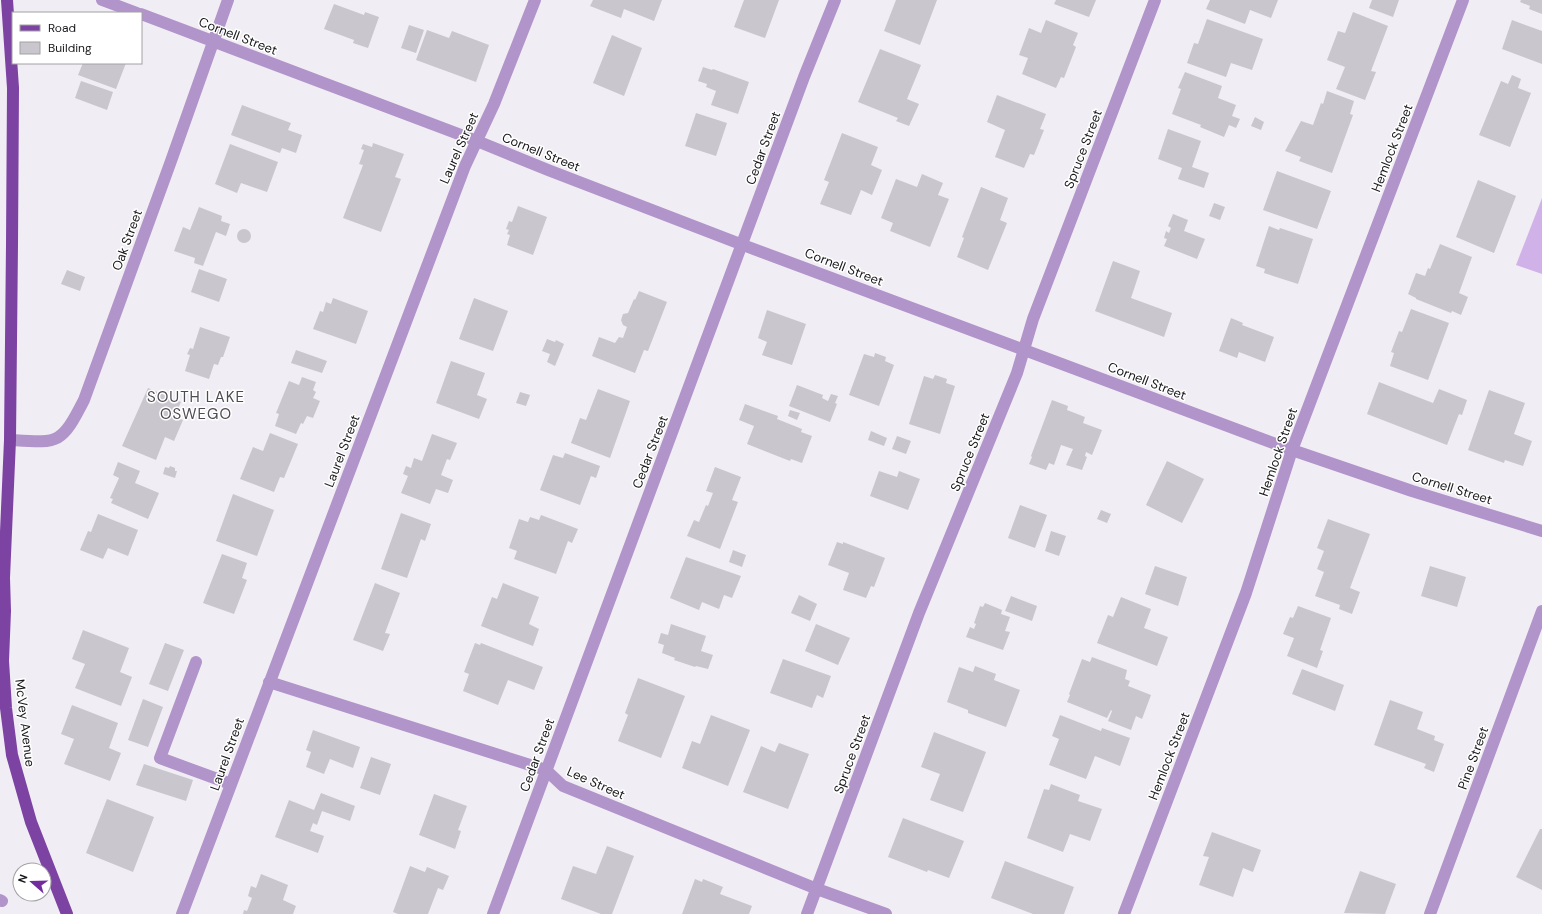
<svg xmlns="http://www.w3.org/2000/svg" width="1542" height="914" font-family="'DM Sans',sans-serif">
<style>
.green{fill:#d0b2e9}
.building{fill:#cac6ce}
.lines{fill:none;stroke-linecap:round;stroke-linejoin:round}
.minor{stroke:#b194c9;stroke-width:12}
.major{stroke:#7d43a3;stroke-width:12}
.labels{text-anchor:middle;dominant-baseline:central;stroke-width:3;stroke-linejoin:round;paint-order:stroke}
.street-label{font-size:13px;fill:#18171a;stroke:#fff}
.quarter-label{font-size:15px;letter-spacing:1px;fill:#4f4b52;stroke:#fff}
</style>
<rect width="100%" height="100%" fill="#f1edf5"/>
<path class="green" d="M1542,198V274L1516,265Z"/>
<path class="building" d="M593,0H662L654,21L624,9L621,18L590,6Z
M744,0H779L765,38L734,27Z
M896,0H937L920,45L884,31Z
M1056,0H1096L1089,17L1054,4Z
M1210,0H1278L1271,18L1250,10L1245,24L1206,9Z
M1372,0H1399L1393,17L1369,8Z
M1521,0H1542V14L1529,9L1530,6L1520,2Z
M334,4L364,15L365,12L379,17L368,48L353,43L354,40L324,29Z
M1353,12L1388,26L1371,71L1376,72L1365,100L1336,89L1345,67L1327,60L1338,31L1345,33Z
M1207,19L1263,39L1252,70L1231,63L1226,77L1187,63L1194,43L1198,44Z
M1046,20L1078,33L1073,45L1076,47L1064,78L1061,77L1056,88L1022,74L1028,58L1019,55L1029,28L1041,33Z
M1512,20L1542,31V64L1502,49Z
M409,25L424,30L416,53L401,48Z
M427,30L449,38L452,31L489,45L476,82L416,60Z
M612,35L642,48L624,96L593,83Z
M880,49L921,65L907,99L919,104L909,126L896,121L898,118L858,102Z
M83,63H126L116,89L78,75Z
M703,67L712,70L713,69L749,82L738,114L711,105L716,91L706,87L707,84L698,81Z
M1185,72L1222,86L1218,98L1236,105L1232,116L1240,119L1236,128L1229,125L1224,137L1200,127L1201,125L1172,114L1181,89L1178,88Z
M1512,75L1521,79L1518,88L1531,93L1510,147L1479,135L1501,81L1508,84Z
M81,81L113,92L107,110L75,98Z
M1327,91L1354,101L1350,114L1353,115L1332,173L1299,161L1301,157L1285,151L1301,121L1313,125L1321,103L1323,104Z
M997,95L1046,114L1040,129L1044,130L1034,155L1030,154L1024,168L995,157L1005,130L987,122Z
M242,105L291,123L288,130L302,135L296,153L282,148L280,153L231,135Z
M696,113L727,123L716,156L685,146Z
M1255,117L1264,122L1261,130L1251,126Z
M1168,129L1201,141L1192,167L1209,173L1204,188L1178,179L1182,168L1158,159Z
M842,133L878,147L871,165L882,170L872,195L861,190L851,215L820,204L829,182L824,180Z
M373,143L404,154L395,177L401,179L381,232L343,218L363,165L359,164L364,150L361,149L363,144L372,147Z
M230,144L278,162L267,192L241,183L237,193L215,184Z
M1277,171L1331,191L1317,229L1263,210Z
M922,174L943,183L938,195L949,199L930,247L890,231L893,223L881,218L896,179L917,187Z
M1478,180L1516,196L1494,253L1456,237Z
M981,187L1008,198L1000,220L1007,223L988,270L957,257L964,238L962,237Z
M1214,203L1225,207L1220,220L1209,216Z
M518,206L547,217L533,255L507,245L510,235L507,234L509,230L506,229L509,221L512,222Z
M199,207L222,216L221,221L230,224L226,236L216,232L203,266L194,263L195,258L174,251L183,227L190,230Z
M1173,214L1188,220L1184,231L1205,239L1197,259L1164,246L1167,239L1164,238L1166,231L1169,233L1171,228L1168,226Z
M1269,226L1279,230L1280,228L1313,239L1298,284L1264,273L1265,269L1256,266Z
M237 236a7 7 0 1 1 14 0a7 7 0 1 1-14 0Z
M1440,244L1472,257L1459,293L1468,297L1461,315L1452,311L1451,313L1416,299V298L1408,294L1416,273L1425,276L1428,268L1430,269Z
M1113,261L1140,271L1131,298L1172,313L1164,337L1095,311Z
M199,269L227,279L219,302L191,292Z
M67,270L85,277L80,291L61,284Z
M639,291L667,302L648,351L644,350L635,373L592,356L599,337L615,343L619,337L623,338L627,327L623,325L621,320L623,314L628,313L634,299L635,300Z
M333,298L368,311L356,344L313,329L320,311L323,312L326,302L331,304Z
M474,298L508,311L493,351L459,339Z
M1411,309L1449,323L1428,380L1390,366L1394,353L1391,352L1399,331L1402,332Z
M767,310L806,324L792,365L762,355L767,342L758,338Z
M1231,318L1243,323L1242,325L1274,337L1265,362L1239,352L1237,358L1219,351Z
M200,327L230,337L223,357H221L218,365L214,364L209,379L185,371L190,355L187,354L190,348L193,349Z
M547,339L555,342L556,340L564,344L555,366L547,362L550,354L542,351Z
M296,350L327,361L322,373L291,363Z
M875,353L886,357L885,361L894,365L879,406L849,395L864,354L874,357Z
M451,361L485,373L477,395L487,399L479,419L436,403Z
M935,375L947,379L946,383L955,386L940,434L909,424L924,376L933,379Z
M302,377L316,382L313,390L316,392L313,398L320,401L313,418L307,416L303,424L301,423L296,434L275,426L279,414L276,413L289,381L299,385Z
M1379,382L1433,403L1439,389L1467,400L1462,415L1459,414L1447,445L1367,414Z
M797,385L823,395L822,398L828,401L831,394L838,396L835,403L837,404L830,422L789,406Z
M148,388L181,402L174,417L183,420L174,441L165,437L156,460L122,446Z
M598,389L630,401L610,458L571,443L580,418L586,420Z
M1489,390L1525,403L1514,434L1532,441L1523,466L1505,460L1504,463L1468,450Z
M520,392L530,395L526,406L516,403Z
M1052,400L1068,406L1067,410L1085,417L1083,423L1102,430L1092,455L1086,452L1085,456L1087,457L1082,470L1066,465L1073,449L1061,445L1054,465L1049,463L1046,470L1029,464L1032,457L1031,456Z
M745,404L778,416L777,419L802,429L801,432L812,436L802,463L791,459L790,461L747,444L754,426L739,420Z
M790,410L800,413L797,420L788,416Z
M871,431L887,438L884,446L868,440Z
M270,433L298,444L284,478L280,477L274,492L240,479L253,447L263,451Z
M432,434L457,443L450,460L447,459L441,475L453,480L448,493L436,489L430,504L401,493L408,476L403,474L406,466L411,468L414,458L422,461Z
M897,436L911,441L906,454L892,449Z
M565,453L600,466L596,478L591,476L580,505L540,490L553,455L563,458Z
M1167,461L1204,479L1182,523L1146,505Z
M118,462L140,471L135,483L159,493L148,519L111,503L113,499L110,498L119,478L113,475Z
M170,466L175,468V471H177L175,478L163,474L165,467L169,468Z
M715,467L741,477L732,500L738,502L720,549L687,536L694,520L699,522L706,505L708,506L713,493L706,491Z
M879,471L897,477L899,471L920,479L908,510L870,496Z
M233,494L274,510L257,556L216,541Z
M1020,505L1047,515L1035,548L1008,538Z
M1101,510L1111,514L1107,523L1097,519Z
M401,513L431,524L425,541L421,539L407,578L381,569Z
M98,514L138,530L128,556L108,548L103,559L80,550L88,531L91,532Z
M541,515L578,529L572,543L568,541L556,574L514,559L517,551L509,548L519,519L528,522L530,517L539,520Z
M1328,519L1370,534L1350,588L1360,592L1352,614L1339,609L1340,605L1315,596L1324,572L1317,569L1324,551L1317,548Z
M1051,531L1066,536L1059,556L1045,551Z
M837,542L843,544V542L885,558L874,587L871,586L866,598L843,590L849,573L828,565Z
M733,550L746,555L742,567L729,562Z
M222,554L247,563L242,578L247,580L234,614L203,603Z
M686,557L741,576L732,598L724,595L719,609L702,602L699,610L670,598Z
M1155,566L1187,577L1178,606L1145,594Z
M1430,566L1466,577L1457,607L1421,596Z
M375,583L400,593L385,633L390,634L383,651L353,640Z
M503,583L539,597L529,624L539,629L533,646L481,626L492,597L497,599Z
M799,595L817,604L810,621L791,613Z
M1011,596L1037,606L1032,621L1005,611Z
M1121,597L1151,609L1144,628L1168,637L1157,666L1097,643L1108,615L1113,617Z
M985,603L1002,610L1001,614L1010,617L1005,631L1010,632L1003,650L966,637L970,627L974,629L976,624L974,623L980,606L983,607Z
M1298,606L1331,618L1320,650L1323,651L1317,668L1287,656L1294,638L1283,634L1290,617L1293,618Z
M671,624L706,636L701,651L713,655L708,669L696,666L695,667L674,660L675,658L662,653L664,645L658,643L661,633L668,635Z
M816,624L850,638L838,665L805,651Z
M83,630L129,648L120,672L132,677L121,706L75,688L85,664L72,659Z
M165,643L184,650L168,691L149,684Z
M475,643L480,645L481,643L543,667L534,690L508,680L498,705L463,691L469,674L464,672Z
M1092,657L1127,670L1125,679L1130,681L1128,686L1151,695L1142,719L1136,716L1131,730L1108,721L1112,711L1111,710L1107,718L1067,702L1070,695L1069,694L1082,659L1090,662Z
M783,659L831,676L823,698L817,695L812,708L770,693Z
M975,666L996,674L994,680L1020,690L1006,727L968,713V710L947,702L959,667L973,672Z
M1302,669L1344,685L1335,711L1292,694Z
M638,678L685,696L661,758L618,741L628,715L625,713Z
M143,699L163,707L148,747L128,740Z
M1390,700L1423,712L1417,729L1435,736L1434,740L1444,744L1434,772L1424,768L1426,764L1374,745Z
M72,705L118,723L109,748L121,753L110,781L64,764L74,739L61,734Z
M711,715L750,730L728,786L682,768L692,741L700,744Z
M1060,715L1101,731L1102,728L1130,738L1120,766L1095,756L1086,779L1049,765L1059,739L1052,736Z
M313,730L360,747L353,768L330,759L324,774L306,767L311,752L306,750Z
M934,732L986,752L963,812L930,800L940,774L921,767Z
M779,743L809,754L788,809L743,792L761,746L775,752Z
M371,757L391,764L380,795L360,788Z
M144,764L193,780L186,801L136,785Z
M1051,784L1080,795L1078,801L1102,809L1090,841L1070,834L1063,852L1027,838L1044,789L1049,790Z
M321,793L355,806L350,821L322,811L317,825L313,823L310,831L324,836L318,853L275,837L289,800L314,810Z
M434,794L467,806L458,830L461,831L455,849L419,835Z
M107,799L154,817L133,872L86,853Z
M903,818L964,841L949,878L928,870L927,872L888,857Z
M1540,829H1542V890L1516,877Z
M1212,832L1261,850L1253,872L1243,868L1233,897L1199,885L1209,857L1203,856Z
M607,846L634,856L612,914H601L561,899L573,866L596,874Z
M1005,861L1074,887L1064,914H1033L991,898Z
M410,866L425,872L427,867L449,876L443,890L438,888L428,914H398L393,912Z
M1360,871L1396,884L1385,914L1344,913Z
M261,874L288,885L283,900L296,906L293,914H243L244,910L247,911L252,898L248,896L251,886L256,888Z
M695,879L702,882L703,879L723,887L720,894L752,906L749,914H682Z"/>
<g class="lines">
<path class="minor" d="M102,0L137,13
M141,14L477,141L548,170L743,245L1292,450L1412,491L1542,531
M10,440C59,443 61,445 84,400L171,161L228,0
M196,662L160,758L231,784
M269,682L546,770L563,786L817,889L886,914
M0,900L2,901
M182,914L465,166L494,104L535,0
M493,914L804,77L835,0
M807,914L919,613L1017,373L1033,319L1155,0
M1124,914L1246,593L1292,450L1463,0
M1430,914L1542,611"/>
<path class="major" d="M7,0L13,88L12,244L10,440L4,578L5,611L3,661L6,708L12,755L31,822L67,914"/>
</g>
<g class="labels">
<g class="street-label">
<text transform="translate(238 36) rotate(21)">Cornell Street</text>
<text transform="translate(459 148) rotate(-66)">Laurel Street</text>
<text transform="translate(763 148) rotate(-70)">Cedar Street</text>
<text transform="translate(1392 148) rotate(-69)">Hemlock Street</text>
<text transform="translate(1083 149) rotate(-69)">Spruce Street</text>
<text transform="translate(541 152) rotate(22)">Cornell Street</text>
<text transform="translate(127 240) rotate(-70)">Oak Street</text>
<text transform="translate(844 267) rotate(21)">Cornell Street</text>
<text transform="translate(1147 381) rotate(21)">Cornell Street</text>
<text transform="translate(342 451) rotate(-69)">Laurel Street</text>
<text transform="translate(650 452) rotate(-69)">Cedar Street</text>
<text transform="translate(970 452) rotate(-68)">Spruce Street</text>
<text transform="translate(1278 452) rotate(-71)">Hemlock Street</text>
<text transform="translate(1452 488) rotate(17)">Cornell Street</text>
<text transform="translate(25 723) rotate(83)">McVey Avenue</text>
<text transform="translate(227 754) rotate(-70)">Laurel Street</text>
<text transform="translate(852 754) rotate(-70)">Spruce Street</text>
<text transform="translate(537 755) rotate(-70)">Cedar Street</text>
<text transform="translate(1169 756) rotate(-69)">Hemlock Street</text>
<text transform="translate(1473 758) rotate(-70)">Pine Street</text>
<text transform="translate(596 783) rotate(24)">Lee Street</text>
</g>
<g class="quarter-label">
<text x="196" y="397">SOUTH LAKE<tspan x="196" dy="17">OSWEGO</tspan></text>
</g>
</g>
<rect x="12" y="12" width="130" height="52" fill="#ffffff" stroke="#a3a2a3"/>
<rect x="20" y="25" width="20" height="6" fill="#7d43a3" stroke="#a3a2a3"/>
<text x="48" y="32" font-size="12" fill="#18171a">Road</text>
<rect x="20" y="42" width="20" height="12" fill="#cac6ce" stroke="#a3a2a3"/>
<text x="48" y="52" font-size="12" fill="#18171a">Building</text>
<g transform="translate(32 882) rotate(290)"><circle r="19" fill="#ffffff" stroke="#a3a2a3"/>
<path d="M0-3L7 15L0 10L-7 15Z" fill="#732b9e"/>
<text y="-6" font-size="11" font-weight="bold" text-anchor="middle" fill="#18171a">N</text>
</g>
</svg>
